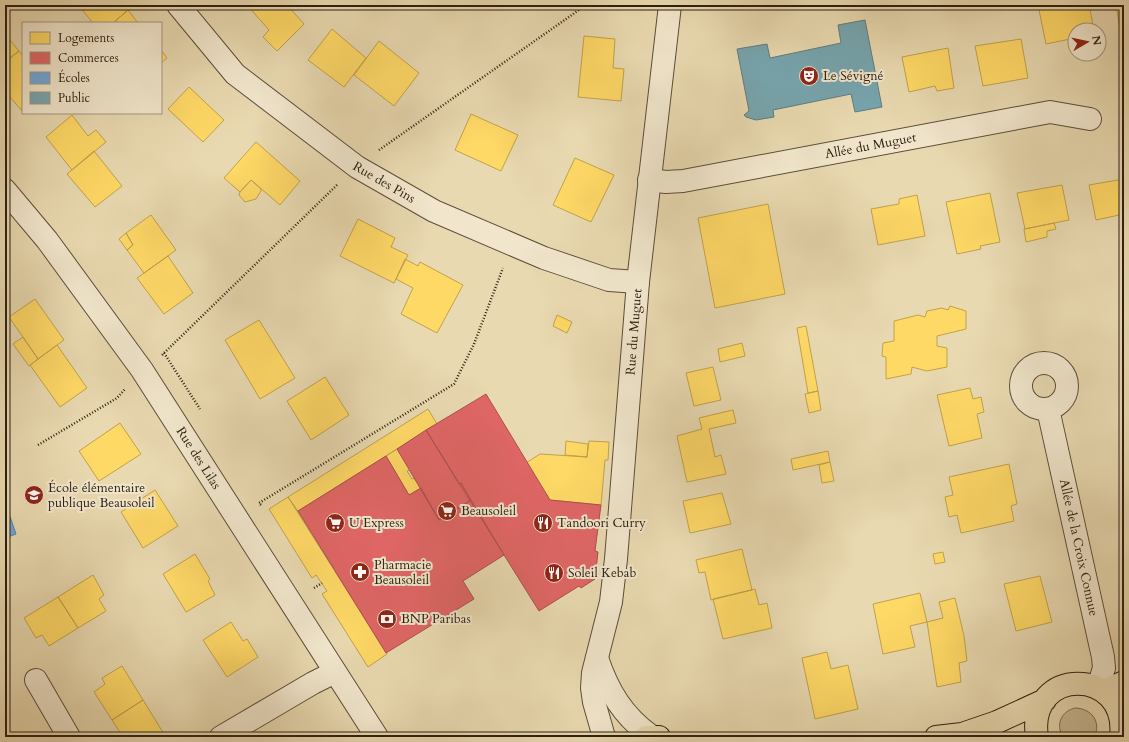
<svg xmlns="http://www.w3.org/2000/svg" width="1129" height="742" font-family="Cardo,serif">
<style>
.green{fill:#c9ba95;stroke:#7a6d53}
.homes{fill:#ffd966;stroke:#c0a24c}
.shops{fill:#e06666;stroke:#aa514c}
.schools{fill:#6fa8dc;stroke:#5b7f9f}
.public{fill:#76a5af;stroke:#607d80}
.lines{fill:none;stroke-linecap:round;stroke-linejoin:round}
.minor-casing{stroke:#5b4e39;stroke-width:24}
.major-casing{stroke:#2c2011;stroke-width:24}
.path{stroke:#2c2011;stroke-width:2.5;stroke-dasharray:1 2;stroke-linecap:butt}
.minor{stroke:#f1e6cc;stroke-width:22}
.major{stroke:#e9d9b0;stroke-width:22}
.labels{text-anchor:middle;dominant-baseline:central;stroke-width:4;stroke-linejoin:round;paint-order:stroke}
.poi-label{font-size:13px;fill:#2c2011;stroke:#f1e6cc;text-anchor:start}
.street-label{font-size:13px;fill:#2c2011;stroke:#f1e6cc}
</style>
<rect width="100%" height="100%" fill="#e9d9b0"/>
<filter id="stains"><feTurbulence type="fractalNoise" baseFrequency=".005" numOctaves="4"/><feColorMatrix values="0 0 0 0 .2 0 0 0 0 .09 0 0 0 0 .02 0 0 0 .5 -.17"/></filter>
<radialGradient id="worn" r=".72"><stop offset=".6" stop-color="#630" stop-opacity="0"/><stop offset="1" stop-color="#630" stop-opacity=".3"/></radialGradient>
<path class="green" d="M1075,708C1091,708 1102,722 1094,737H1063C1055,724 1062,711 1075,708Z"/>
<path class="homes" d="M78,5H123L128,10L113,23H93Z
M247,5H287L304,24L277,51L263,37L269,30Z
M1038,5H1089L1094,30H1075V38L1046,44Z
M1116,5H1124V34L1121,35Z
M128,10L138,23H113Z
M332,29L366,58L344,87L308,60Z
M5,34L19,51L5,62Z
M584,36L615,39L613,68L624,69L621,101L578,97Z
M1021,39L1028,78L983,86L975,46Z
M379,41L419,73L394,106L354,75Z
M948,48L954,88L937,91L935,86L909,92L902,57Z
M161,50L167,58L161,63Z
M19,51L23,56L22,111L5,91V62Z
M189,87L224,120L203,142L168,109Z
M471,114L518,135L501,171L455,150Z
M72,115L88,136L96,130L106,142L72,170L46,137Z
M256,142L300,181L280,205L251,180L240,192L224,178Z
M94,151L122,186L95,207L67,174Z
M575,158L614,175L591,222L553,205Z
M1124,179V214L1096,220L1089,185Z
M251,180L261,189V191L256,199L245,202L239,195L240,192Z
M1062,185L1069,220L1025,229L1017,193Z
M990,193L1000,242L980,246L981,249L957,254L946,202Z
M917,195L925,236L878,245L871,209L899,204V199Z
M768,204L785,294L715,308L698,218Z
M151,215L176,250L144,273L127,250L133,245L126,233Z
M358,219L395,238L391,247L408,255L394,283L340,256Z
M1054,223L1056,229L1047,231V237L1026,242L1024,229Z
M126,233L133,245L127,250L119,239Z
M168,256L193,293L164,314L137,278Z
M405,259L418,266L420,262L463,285L437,333L401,314L413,288L396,279Z
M35,299L64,340L38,359L9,317Z
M950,306L966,311V329L937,336V346L947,348V367L927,371L912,367L911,374L886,379V357L882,356L883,343L894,341V321L918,315L925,317L927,311L942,308L948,310Z
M557,315L572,322L567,333L553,326Z
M259,320L295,378L260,399L225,340Z
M806,326L818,391L808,393L797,328Z
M23,337L38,359L29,366L13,344Z
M742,343L745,356L720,362L718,349Z
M57,345L87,388L60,407L30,365Z
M713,367L721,400L694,406L686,373Z
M325,377L349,415L311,440L287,401Z
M970,388L973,399L981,397L984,412L977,414L982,438L949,446L937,395Z
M818,391L821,410L809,413L805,394Z
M428,409L437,424L298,511L288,497Z
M733,410L736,423L709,429L715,457L721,455L726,474L687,482L677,436L702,429L699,418Z
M120,423L141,454L99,481L79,451Z
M566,441L588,444L587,457L565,455Z
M589,441L609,442L608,460H605L601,505L550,500L526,463L540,454L587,457Z
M397,449L410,470L407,471L412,479L414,478L421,488L409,495L386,456Z
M828,451L830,462L793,470L791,459Z
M830,462L834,481L822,483L819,465Z
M1009,464L1017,504L1011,506L1014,521L961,533L957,515L949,517L945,497L953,495L949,477Z
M155,490L178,526L143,548L121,512Z
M722,493L731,524L690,533L683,501Z
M288,497L387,654L368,667L322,594L327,591L316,575L312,578L269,509Z
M742,549L752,590L711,600L705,572L699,573L696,560Z
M943,552L945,562L935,564L933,554Z
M195,554L210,579L208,581L215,595L186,612L163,574Z
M93,575L104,595L99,599L106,611L78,628L58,597Z
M1040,576L1052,622L1016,631L1004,584Z
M755,589L759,605L767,603L772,628L723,639L713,599Z
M920,593L927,622L910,626L915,647L883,654L873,604Z
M58,597L78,628L49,646L42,635L36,638L24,618Z
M955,598L964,636L967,661L959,663L961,682L937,687L927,622L943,618L939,602Z
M231,622L243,641L247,639L258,657L227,677L203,640Z
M827,652L831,669L848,665L858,709L815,719L802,658Z
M122,666L143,700L112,720L94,692L105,684L102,678Z
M143,700L164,734L159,737H123L112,720Z"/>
<path class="shops" d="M486,394L550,500L601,505L595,551L598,552L595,579L581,588L579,586L539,611L426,430Z
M426,430L459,484L461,483L471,500L439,520L397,449Z
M386,456L409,495L421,488L439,520L471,500L504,555L463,581L474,599L386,653L298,511Z"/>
<path class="schools" d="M5,502L16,534L5,538Z"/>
<path class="public" d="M865,20L882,107L855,112L851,94L773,110L774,117L756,120L746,117L744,115L749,111L737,49L767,44L770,58L841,43L838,25Z"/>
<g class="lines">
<g class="minor-casing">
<g id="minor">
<path id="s1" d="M178,5L235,74L357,167L434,211L544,258L609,280L638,282"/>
<path id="s2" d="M649,180L666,182L683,181L1050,112L1090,119"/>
<path id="s3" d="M5,190L47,240L142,370L377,737"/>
<circle cx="1044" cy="386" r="23"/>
<path id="s4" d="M1048,409L1103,657L1104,668L1098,687"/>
<path d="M597,658C608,691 623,716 651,736"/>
<path d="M36,680L69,737"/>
<path d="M221,737L313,683L335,672"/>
<path id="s5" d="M604,737L594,702L592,688L593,673L611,602L616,559L638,282L670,5"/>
</g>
</g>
<g class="major-casing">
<path id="major" d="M1104,691L1124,682
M646,737H659
M936,737L962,734L997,722L1045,700
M1037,737C1026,666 1129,666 1121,737"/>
</g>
<path class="path" d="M379,150L586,5
M164,353L200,409
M162,355L338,184
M38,445L117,398L125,389
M261,505L259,503L454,384L474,344L503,268
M314,588L322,583"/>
<use href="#minor" class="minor"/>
<use href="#major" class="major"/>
</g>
<defs>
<g id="theatre-disc" transform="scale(1)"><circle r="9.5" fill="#8f2418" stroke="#f1e6cc"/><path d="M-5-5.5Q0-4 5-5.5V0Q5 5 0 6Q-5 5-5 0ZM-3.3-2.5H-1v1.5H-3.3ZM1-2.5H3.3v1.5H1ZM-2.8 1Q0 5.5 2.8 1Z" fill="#fff"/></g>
<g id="school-disc" transform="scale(1)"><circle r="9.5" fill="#8f2418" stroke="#f1e6cc"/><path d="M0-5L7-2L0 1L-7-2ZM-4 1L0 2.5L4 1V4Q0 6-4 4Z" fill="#fff"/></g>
<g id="supermarket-disc" transform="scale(1)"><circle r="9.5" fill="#8f2418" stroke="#f1e6cc"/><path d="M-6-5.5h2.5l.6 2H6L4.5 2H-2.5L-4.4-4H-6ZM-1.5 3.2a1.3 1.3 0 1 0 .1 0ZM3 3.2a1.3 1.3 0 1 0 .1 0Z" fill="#fff"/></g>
<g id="restaurant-disc" transform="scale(1)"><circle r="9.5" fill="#8f2418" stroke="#f1e6cc"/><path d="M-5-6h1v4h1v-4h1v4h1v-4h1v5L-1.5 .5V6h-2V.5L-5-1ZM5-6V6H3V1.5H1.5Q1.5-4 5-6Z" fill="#fff"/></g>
<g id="pharmacy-disc" transform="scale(1)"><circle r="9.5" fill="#8f2418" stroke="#f1e6cc"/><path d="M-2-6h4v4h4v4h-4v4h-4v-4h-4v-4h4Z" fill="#fff"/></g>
<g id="bank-disc" transform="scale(1)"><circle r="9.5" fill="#8f2418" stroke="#f1e6cc"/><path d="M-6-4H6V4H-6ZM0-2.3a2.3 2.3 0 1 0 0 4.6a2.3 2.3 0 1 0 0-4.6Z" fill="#fff"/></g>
</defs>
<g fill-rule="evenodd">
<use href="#theatre-disc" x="809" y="76"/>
<use href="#school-disc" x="34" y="495"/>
<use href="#supermarket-disc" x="447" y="511"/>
<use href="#supermarket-disc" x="335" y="523"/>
<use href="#restaurant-disc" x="543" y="523"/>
<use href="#pharmacy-disc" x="360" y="572"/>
<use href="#restaurant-disc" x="554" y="573"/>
<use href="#bank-disc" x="387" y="619"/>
</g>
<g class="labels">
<g class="poi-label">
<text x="823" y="76">Le Sévigné</text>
<text x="48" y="488">École élémentaire<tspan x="48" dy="15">publique Beausoleil</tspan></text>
<text x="461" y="511">Beausoleil</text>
<text x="349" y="523">U Express</text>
<text x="557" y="523">Tandoori Curry</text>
<text x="374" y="565">Pharmacie<tspan x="374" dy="15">Beausoleil</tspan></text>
<text x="568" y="573">Soleil Kebab</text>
<text x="401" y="619">BNP Paribas</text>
</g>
<g class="street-label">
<text stroke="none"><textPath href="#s2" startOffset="225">Allée du Muguet</textPath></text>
<text stroke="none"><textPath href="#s1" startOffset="274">Rue des Pins</textPath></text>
<text stroke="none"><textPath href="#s5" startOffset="410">Rue du Muguet</textPath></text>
<text stroke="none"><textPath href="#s3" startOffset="331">Rue des Lilas</textPath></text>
<text stroke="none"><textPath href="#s4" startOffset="142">Allée de la Croix Connue</textPath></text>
</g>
</g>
<rect width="1129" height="742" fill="none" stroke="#e9d9b0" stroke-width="20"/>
<rect x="6" y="6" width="1117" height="730" fill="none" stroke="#2c2011" stroke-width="2"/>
<rect x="10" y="10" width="1109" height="722" fill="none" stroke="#2c2011"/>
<rect x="22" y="22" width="140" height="92" fill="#f1e6cc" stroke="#a29781"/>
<rect x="30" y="32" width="20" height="12" fill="#ffd966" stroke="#a29781"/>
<text x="58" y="42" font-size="12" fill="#2c2011">Logements</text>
<rect x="30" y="52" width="20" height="12" fill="#e06666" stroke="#a29781"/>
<text x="58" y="62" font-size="12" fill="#2c2011">Commerces</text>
<rect x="30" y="72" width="20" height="12" fill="#6fa8dc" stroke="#a29781"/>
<text x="58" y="82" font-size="12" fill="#2c2011">Écoles</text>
<rect x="30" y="92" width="20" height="12" fill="#76a5af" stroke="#a29781"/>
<text x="58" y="102" font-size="12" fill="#2c2011">Public</text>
<g transform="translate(1087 42) rotate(81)"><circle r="19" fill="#f1e6cc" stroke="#a29781"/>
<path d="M0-3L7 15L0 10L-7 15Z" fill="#8f2418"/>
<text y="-6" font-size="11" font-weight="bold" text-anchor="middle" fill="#2c2011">N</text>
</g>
<rect width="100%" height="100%" filter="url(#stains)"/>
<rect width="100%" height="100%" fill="url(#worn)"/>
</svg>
